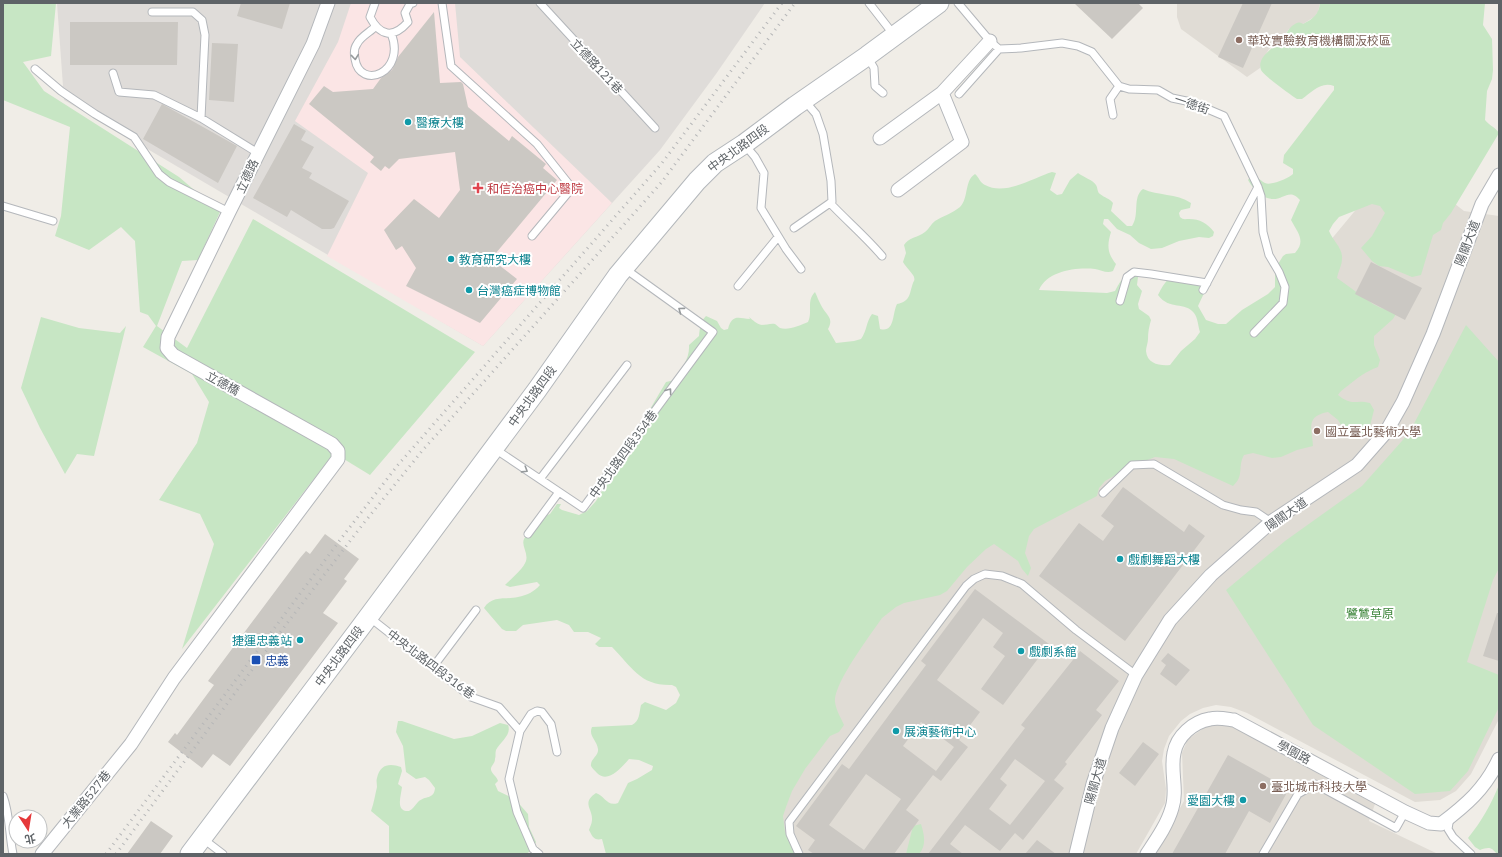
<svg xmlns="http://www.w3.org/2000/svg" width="1502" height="857" font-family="'IBM Plex Sans','Noto Sans TC',sans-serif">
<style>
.industrial{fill:#dfdcd9}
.education{fill:#e0dcd5}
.medical{fill:#fbe5e5}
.green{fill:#c7e6c4}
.building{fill:#cbc8c3;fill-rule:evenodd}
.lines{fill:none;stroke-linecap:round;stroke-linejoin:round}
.lane-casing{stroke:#b4b7bb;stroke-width:9}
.street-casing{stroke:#b4b7bb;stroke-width:15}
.secondary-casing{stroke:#b3b7bb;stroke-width:21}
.lane{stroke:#fff;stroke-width:7}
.street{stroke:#fff;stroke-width:13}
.secondary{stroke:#fff;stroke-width:19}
.rail{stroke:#b5b6b7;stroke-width:3;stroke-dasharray:1 5;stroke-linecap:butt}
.oneway{stroke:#969a9c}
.education-dot{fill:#8d6e63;stroke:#fff;stroke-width:1.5}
.culture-dot{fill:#0f9aa8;stroke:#fff;stroke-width:1.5}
.health-dot{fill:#e0444e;stroke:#fff;stroke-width:1.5}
.transit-dot{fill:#1a4fb4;stroke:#fff;stroke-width:1.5}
.labels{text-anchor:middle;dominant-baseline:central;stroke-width:4;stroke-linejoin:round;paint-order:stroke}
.education-label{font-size:12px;fill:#785e54;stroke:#fff;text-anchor:start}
.street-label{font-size:12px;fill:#5e6367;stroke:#fff}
.culture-label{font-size:12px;fill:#0d838f;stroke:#fff;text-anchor:start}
.health-label{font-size:12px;fill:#be3a42;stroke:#fff;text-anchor:start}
.park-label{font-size:12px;fill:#3b8438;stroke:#fff}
.transit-label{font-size:12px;fill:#164399;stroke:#fff;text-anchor:start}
</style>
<rect width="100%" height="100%" fill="#f0ede7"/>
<path class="industrial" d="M57,3H765L716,74L660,150L483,346L64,100Z"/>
<path class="education" d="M1177,3H1320L1318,12L1314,17L1303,24L1289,29L1279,42L1269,49L1263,59L1260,68L1247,77L1181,29L1177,17Z
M1388,171L1450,200L1464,211L1499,216V719L1471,774L1456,791L1440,800L1415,802L1247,713L1231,707L1216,705L1203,708L1190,714L1181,721L1169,736L1164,749L1162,761L1166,789L1165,803L1136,854H773L782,736L857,632L1315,259Z
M1210,724H1230L1285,756L1375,804L1369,821L1438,854H1154L1184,801L1182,753L1188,739Z"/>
<path class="medical" d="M351,3H455L460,57L612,203L483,346L327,256L368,173L295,121L338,42Z"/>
<path class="green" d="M3,3H56L51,56L23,62L44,91L179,177L220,212L198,260L182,261L157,326L187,348L253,219L475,352L370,475L334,453L182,649L214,544L200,514L159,500L197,443L209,402L192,374L143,347L156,326L148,315L140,312L135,241L121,227L89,250L55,236L61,216L70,127L3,100Z
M1320,3H1485L1483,25L1492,39L1493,70L1492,79L1487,91L1485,120C1490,126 1495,127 1499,133L1451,213L1443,223L1441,230L1433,235L1421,275L1412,277L1388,267L1379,266L1372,261L1361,248L1372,236L1385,213L1380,206L1372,204L1339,217L1333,224L1329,231C1333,241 1343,248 1342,259C1342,265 1338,272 1337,278L1373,304L1381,308L1397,312L1393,319L1374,336V345L1380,360L1378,367C1365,372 1360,376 1350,384C1345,388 1341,390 1338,395C1353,407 1355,399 1370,403L1374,410L1370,426L1363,437H1354L1343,428L1338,420L1328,412C1305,416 1312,429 1313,446L1297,450L1281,457L1272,458L1253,453L1244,455C1237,468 1245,475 1233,486L1174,459L1155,457L1128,468L1105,481L1099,488L1097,496L1034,529L1029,536L1025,553L1031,568L1028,576L1022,569L1018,561L994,544L986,549L967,567L947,591L940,595L904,603L896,607L882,618C871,634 833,684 835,702C836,710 841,718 844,725L839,732L830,736L805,769L792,791L786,807L783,816L785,832L795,847L796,854H606L602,839C594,841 592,836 589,830C590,827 592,823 592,820C593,809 581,803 596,793C605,796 607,807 618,803L628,783L637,779L652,770L653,766L639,760L629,759C621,768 608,784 597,773C595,771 592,768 591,766C590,759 599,756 598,749C597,740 588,736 592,727L632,725C640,721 639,713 641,705L645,702L666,710L676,703L680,695L676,687L672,685C640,686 632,667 612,647H599L595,644L601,638L588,632H574L569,625L557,620L523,625L516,631H506L502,629L484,608C492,595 506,600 518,597C527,595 534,592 540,585L537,582L510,587L505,585C511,579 524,568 526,561C529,551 517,542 528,535L542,517L550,514L557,504H561L559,508L562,510L579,515L587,511L596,501L666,382L675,380C681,368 690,359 689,345L699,336C700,328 700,322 706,316L717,321L721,328L724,330L728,329C732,314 738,318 750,319L749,317C753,320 756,324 762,325C766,325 771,323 775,324C777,325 778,327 780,328C788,331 801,325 808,322C813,312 806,301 815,292C817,296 819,302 822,307C827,316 834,318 828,329L836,343L854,341L861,339C867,331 866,322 872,314L878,316L880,329C895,333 892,314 897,304C911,301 909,294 913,283C914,280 915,281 914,277C914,275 905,266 903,262L906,253L904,245C909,237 917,238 925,232C929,229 931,224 935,221C943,216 953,213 960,207C969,198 964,181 975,174C979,177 980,183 985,185C1005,196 1033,178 1052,172L1056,173L1050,190L1057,195L1062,194L1070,180L1078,173C1083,177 1093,180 1096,185C1098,188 1097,192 1100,194C1105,198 1109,198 1113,203L1111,211L1127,226H1132C1140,215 1132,197 1143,189C1158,196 1176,193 1191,203L1190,208L1181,210L1179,213L1180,217C1183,220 1185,219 1189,219C1200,219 1207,223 1214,232L1213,236L1209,238L1199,237L1179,241L1162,248L1151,249L1139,243L1130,235L1117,229L1108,219H1104L1103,224L1111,232C1107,245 1107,253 1116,264L1113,271C1107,274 1101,270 1095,269C1076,267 1047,271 1039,290L1107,293L1115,291C1121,280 1122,277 1134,274L1138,277L1137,285L1142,291L1138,304L1139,309L1149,316L1151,320C1149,327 1148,332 1148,339C1148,343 1146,347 1146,351C1147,364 1160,366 1170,365L1181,351L1195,339L1200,332C1198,326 1198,318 1194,313C1185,301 1170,311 1158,295C1172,266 1181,274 1203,287L1205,291L1198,306L1206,320L1218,324H1226L1242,310L1268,294L1275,287V269L1283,256L1286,254L1295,253C1306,241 1298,233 1291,220L1300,200C1290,188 1284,199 1273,199C1262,199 1253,189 1248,180L1250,177C1258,176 1259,180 1265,183C1271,186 1289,178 1293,174V169L1283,163L1284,155L1334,90V86C1321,81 1312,92 1302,99H1297C1291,95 1263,75 1261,70C1256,56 1276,47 1283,38C1287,33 1289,27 1295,24C1298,22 1300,22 1303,24C1313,19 1319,14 1320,3Z
M41,317L79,328L120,333L126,326L94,456L77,454L65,474L40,428L21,388Z
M1466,325L1499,362V568L1493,580L1467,662L1499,675V707L1468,771L1450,791L1415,794L1313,725L1226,590L1285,541L1362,486L1409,433Z
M398,721H402L454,739L472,736L500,723L508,725C512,735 500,742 496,750C495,753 496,756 495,759C495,763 492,765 491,768C490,773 497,776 498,781L495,784L498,791L515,799L528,814L529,827L536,842L532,850L526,854H389V826L371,811C374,803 375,795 377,787C377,784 376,781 377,778C380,764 390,763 401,767L402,771L398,784L402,787C401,796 395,812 409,811C413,809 415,805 418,802C425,795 434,800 435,788L429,780L425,777L416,779L406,772L403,746L396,732Z
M1499,785V854H1497C1491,847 1489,847 1480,850L1475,847L1468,838C1482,821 1491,804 1499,785Z
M921,824C924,834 927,845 919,854H906L913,826Z"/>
<path class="building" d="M241,3H290L282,29L237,16Z
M1074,3H1138L1143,8L1112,39Z
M1243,3H1272L1243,68L1218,57Z
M434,12L440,83L461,82L463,84L468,107L509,141L512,136L546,164L543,168L557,180L491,259L517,279L480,323L406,286L416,268L402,246L396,250L384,230L414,199L439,218L460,190L455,152L399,159L389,169L385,166L381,171L370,162L374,157L309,104L324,86L333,92L373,89L381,78L392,70L398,57Z
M70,22H178L177,65H70Z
M212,43L238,44L234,102L209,100Z
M162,104L237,146L218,183L143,139Z
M294,124L306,131L301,140L314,147L302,168L312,173L309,178L349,201L334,228L331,229H322L291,210L287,217L253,198Z
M1371,262L1422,288L1405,320L1355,294Z
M1123,487L1184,532L1189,524L1205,536L1125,641L1039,576L1079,523L1103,541L1114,526L1101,516Z
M325,534L359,559L344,579L347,581L323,613L338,623L230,766L213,754L202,768L168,742L175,733L177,735L214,685L208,681L300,558L306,551L310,554Z
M975,589L1049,644L1003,705L981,689L1005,656L993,647L1003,633L983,618L937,680L980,712L959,740L968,747L941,781L933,775L906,810L919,820L894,854H814L808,850L815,840L796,826L842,764L849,769L926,665L921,661ZM921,722L954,747L933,775L936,771L903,746ZM866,774L901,799L864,850L829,825Z
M1497,613H1499V661L1483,656Z
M1080,651L1119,681L1096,710L1102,715L1065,762L1067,764L1054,780L1064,788L1023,840L1015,833L1000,851L965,825L950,844L963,854H928L1025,728L1021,725ZM1015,759L1045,781L1010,825L989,809L1007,785L1000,779Z
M1168,653L1190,670L1176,686L1160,674L1166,665L1161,661Z
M1143,742L1159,754L1135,786L1119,773Z
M1228,755L1289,789L1270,823L1249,811L1225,854H1172Z
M151,821L173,836L160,854H127Z
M1037,840L1056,854H1025Z"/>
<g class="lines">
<g class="lane-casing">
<path id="lane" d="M375,3L370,17C380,36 393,39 408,22L405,13L410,4L413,3
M442,3L451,66L537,144L572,188L532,236
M540,3L655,128
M869,3L894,35
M958,3L990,41L999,49L1021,48L1062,43L1078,46L1092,52L1119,86L1129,89L1158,90L1172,98L1191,102L1224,116L1258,187L1261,196L1263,232L1269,255L1279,272L1285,287L1283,303L1254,333
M152,12H193L202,20L205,35L201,118
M375,27C370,32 360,37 357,44C354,48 354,54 355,59C360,91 407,73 391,33
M867,56L874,68L875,86L883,93
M35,69L61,91L95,114L134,137L159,174L169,182L229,212
M113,73L119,92L154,95L201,118L258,153
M959,94L999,49
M804,100L816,114L823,134L831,181L832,202L830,203C847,221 866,237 882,256
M1113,115L1110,99L1119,86
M744,144L755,157L764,173L761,208L786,249L801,269
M3,206L53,221
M794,228L830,203
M738,286L778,237
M1203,290L1258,187
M1120,301L1127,277L1134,272L1151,274L1207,283
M495,449L583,508L713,332L624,268
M540,479L627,365
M1103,493L1132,465L1154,464L1223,505L1241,510L1256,512L1271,522
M528,534L559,492
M369,617L471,697L499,707L520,731L509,779L517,812L533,849L539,854
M433,667L476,610
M520,731L531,714L537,711L542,712L551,724L557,752
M3,796C10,814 9,835 13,854
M1450,817L1448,829L1453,837L1471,854
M202,838L223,854
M799,854L790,834L789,822L966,586L974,579L985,574L1002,576L1022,584L1076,630L1136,675
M1263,854L1298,794L1315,784L1396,828L1405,812"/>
</g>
<g class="street-casing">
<path id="street" d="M880,138L942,93L990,41
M898,190L962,142L942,93
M42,854L131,744L174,678L338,459V451L332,444L173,355L167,348L168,337L229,212L313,44L328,3
M1076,854L1093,784L1112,728L1136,675L1170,620L1211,575L1271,522L1357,465L1386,432L1403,402L1433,334L1482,204L1499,175
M1147,854C1157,839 1167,825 1172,808C1178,790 1170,771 1174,753C1177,736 1193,722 1210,719C1218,717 1226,719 1234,720L1405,812L1429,823L1441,824C1466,805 1485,789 1499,759"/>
</g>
<g class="secondary-casing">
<path id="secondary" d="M190,854L360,628L537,390L618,275L697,181L715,163L744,144L795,106L867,56L939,3"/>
</g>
<use href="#lane" class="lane"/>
<use href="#street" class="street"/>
<use href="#secondary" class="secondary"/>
<path class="rail" d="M106,854L343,536L397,466L662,163L782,3
M116,854L269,647L363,524L422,451L661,183L795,3"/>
</g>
<defs><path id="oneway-chevron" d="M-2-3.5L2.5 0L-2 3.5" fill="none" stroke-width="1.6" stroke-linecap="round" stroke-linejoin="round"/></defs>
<g class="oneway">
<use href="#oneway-chevron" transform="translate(355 57) rotate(84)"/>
<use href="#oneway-chevron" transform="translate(681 310) rotate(-144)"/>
<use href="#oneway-chevron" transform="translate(669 391) rotate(-54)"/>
<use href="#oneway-chevron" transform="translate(525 470) rotate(32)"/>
</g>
<g class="education-dot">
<circle cx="1239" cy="40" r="4"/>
<circle cx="1317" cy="431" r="4"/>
<circle cx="1263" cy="786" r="4"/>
</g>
<g class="culture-dot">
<circle cx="408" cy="122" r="4"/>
<circle cx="451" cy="259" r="4"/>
<circle cx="469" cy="290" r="4"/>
<circle cx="1120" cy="559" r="4"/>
<circle cx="300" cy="640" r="4"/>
<circle cx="1021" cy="651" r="4"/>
<circle cx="896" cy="731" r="4"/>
<circle cx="1243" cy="800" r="4"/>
</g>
<path class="health-dot" d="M476 182h4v4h4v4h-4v4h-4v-4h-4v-4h4z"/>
<rect class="transit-dot" x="251" y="655" width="10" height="10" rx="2"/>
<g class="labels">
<g class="education-label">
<text x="1247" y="40">華玟實驗教育機構關汳校區</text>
<text x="1325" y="431">國立臺北藝術大學</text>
<text x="1271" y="786">臺北城市科技大學</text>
</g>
<g class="street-label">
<text transform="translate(597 66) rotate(47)">立德路121巷</text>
<text transform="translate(1192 104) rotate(19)">一德街</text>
<text transform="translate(738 148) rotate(-36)">中央北路四段</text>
<text transform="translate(247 176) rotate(-65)">立德路</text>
<text transform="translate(1467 243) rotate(-69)">陽關大道</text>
<text transform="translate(223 383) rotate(29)">立德橋</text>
<text transform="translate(532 396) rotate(-54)">中央北路四段</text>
<text transform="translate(623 454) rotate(-54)">中央北路四段354巷</text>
<text transform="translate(1286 514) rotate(-35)">陽關大道</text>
<text transform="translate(339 656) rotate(-53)">中央北路四段</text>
<text transform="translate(431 664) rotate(37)">中央北路四段316巷</text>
<text transform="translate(1294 752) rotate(28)">學園路</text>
<text transform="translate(1095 781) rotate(-74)">陽關大道</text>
<text transform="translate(86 799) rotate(-51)">大業路527巷</text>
</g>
<g class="culture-label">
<text x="416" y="122">醫療大樓</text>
<text x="459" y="259">教育研究大樓</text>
<text x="477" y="290">台灣癌症博物館</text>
<text x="1128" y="559">戲劇舞蹈大樓</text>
<text x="292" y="640" text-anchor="end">捷運忠義站</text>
<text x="1029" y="651">戲劇系館</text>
<text x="904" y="731">展演藝術中心</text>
<text x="1235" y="800" text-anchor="end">愛園大樓</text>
</g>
<g class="health-label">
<text x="487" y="188">和信治癌中心醫院</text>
</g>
<g class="park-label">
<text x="1370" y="613">鷺鷥草原</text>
</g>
<g class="transit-label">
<text x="265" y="660">忠義</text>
</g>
</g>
<rect width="1502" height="857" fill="none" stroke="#5e6367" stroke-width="8"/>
<g transform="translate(28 829) rotate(168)"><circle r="19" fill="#ffffff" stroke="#bfc1c2"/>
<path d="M0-3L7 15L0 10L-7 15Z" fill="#e5383a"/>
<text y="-6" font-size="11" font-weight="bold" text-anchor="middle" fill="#5e6367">北</text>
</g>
</svg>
